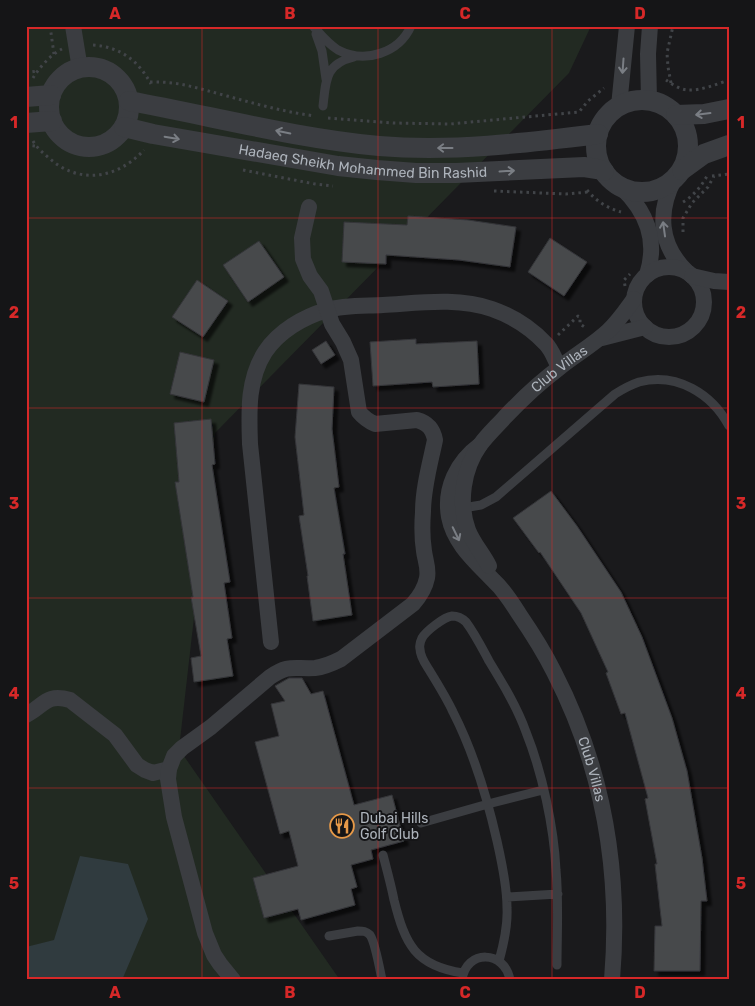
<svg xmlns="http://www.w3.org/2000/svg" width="755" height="1006" font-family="Rubik,sans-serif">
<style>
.green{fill:#222a22}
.water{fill:#303b3f}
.building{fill:#47484c;stroke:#343538;filter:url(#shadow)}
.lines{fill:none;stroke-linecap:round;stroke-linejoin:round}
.path{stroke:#414448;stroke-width:3;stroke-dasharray:2.5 4;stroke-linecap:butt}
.service{stroke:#3b3d41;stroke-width:9}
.minor{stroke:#3b3d41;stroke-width:16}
.tertiary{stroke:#3b3d41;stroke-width:20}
.oneway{stroke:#7a7e84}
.grid{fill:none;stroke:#d62828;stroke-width:1;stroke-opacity:0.55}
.labels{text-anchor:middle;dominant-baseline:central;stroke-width:4;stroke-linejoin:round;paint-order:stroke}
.street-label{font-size:14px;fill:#adb3bb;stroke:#151517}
.poi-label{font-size:14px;fill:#adb3bb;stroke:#151517;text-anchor:start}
.neatline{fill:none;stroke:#d62828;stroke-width:2}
.grid-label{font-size:16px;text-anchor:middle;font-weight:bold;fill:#d62828}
</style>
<defs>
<filter id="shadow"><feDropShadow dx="4.5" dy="4.5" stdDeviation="1" flood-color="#0009"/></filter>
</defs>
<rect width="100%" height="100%" fill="#1a1a1c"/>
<path class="green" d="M26,26H591L569,73L215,433L179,749L340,980H26Z"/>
<path class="water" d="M80,856L128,864L148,919L122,980H26V947L54,940Z"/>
<path class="building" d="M408,216L468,220L516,227L510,267L459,260L386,255V264L342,262L344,222L407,225Z
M550,238L587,262L564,296L528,272Z
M259,241L284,277L248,302L223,265Z
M197,280L228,301L203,337L172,317Z
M416,339V344L477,341L479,384L433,387L432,382L373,386L370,342Z
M326,341L335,355L321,364L312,350Z
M180,352L214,360L204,402L170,394Z
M299,384L334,387L332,429L339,487L334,488L345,554H343L352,615L313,621L307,576H308L299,516L304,515L295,437Z
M211,419L215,464L212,465L230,582L224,583L232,638L227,639L233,676L194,682L191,658L201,656L191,597H193L175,482H179L174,423Z
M551,491L577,526L621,592L642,637L672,718L687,771L702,858L707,901H701L700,971H654L655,926H662L655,864H657L645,799L648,798L625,713L621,714L606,673L608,672L581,613L540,552L539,553L513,518Z
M289,678H302L311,694L323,691L354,805L392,795L404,841L371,850L373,859L351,865L357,887L351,889L355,905L301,920L298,909L264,918L253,878L298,866L289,831L280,834L255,742L279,736L271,704L285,701L275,686Z"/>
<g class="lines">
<path class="path" d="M50,26L54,54
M93,45C120,47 138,60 151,84
M26,73L37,71
M33,78C39,68 51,54 62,49
M666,80C672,84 680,90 688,90C700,91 717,84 729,80
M150,82C179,81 200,89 227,96C256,104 285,112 315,116
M671,83L668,67L667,53L673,26
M328,118L393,123L450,124L579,112L588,101L604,88
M33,141C37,148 43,153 49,158C79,185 117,179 144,150
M26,145L35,146
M243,170L315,184L333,186
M712,176L729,174
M587,190C596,201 607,208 621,212
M494,191L566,194L588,192
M683,202C693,196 701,187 707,176
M683,232V218L692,203L708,187L714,176
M625,286L624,280L630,274
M558,335L578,316L580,317V324L586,328"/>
<path class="service" d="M313,26C321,35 328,44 338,50C365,64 399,53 411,26
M316,34L322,51L326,79
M323,106C326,80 325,64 354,57
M463,508L481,505L496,497L615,394C623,389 630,385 639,382C677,372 712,394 729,426
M421,823L488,804L543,790
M383,855C387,870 391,885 394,900C405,944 415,966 463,973
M507,897L558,894
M329,936L358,931C363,931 366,931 370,935C375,942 380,970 382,980
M499,961C504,943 508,926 507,908C507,886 502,863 497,841C487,797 474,753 453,712C447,699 439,686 431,673C427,666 420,658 420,649C419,645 420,642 422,638C426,631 444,617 452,616C458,616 462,618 466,622C475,634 482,648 489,661C503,684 517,707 526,732C542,772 554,827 556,870C559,902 557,934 557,965
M462,980C466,949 505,950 510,980"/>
<g class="minor">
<path d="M73,26L80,69"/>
<path d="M649,100L648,54L650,26"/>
<path d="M619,106L627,26"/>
<path d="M675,178C657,211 659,244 686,271"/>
<path d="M621,187C647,212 658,240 647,275"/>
<circle cx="669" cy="302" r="35"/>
<path d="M692,276L714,281L729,282"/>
<path d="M602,338L645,327"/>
<path id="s1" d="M480,445C457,462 444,488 449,517C454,544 476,562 494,581C504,590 512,603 519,614C532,633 544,652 554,672C604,769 621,872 612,980"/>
<path id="s2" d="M489,566C483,554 473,543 468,530C458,503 463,469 480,445C487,435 497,426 505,417C522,399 539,383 559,368C575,355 593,345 608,331C618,322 626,310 634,299"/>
<path d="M271,642L250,444C249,413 247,380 265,352C279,331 303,317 327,310C344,305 365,306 383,305C419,303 457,297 492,309C512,316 532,329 546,344C552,350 555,360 559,367"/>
<path d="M26,715C44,706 46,693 70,700L115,735L137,765L145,770L153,773L169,769"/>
<path d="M233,980L220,964L214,955L205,933L174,817L168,779L169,769L174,756L182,748L211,727L270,677C289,664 293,669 315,668C324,667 333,663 341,659L413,604C420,596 425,588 427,578C429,568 425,560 424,551C422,538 422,525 423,512C423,488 430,464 435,440C433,429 428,423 417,420L375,424C368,421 364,418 359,412L351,360L343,342L332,324L321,291L310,276L303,259L302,238L309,207"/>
</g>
<g class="tertiary">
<circle cx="89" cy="107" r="40"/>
<path d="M26,97L51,95"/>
<circle cx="642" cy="146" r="46"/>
<path d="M129,101C212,116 294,138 379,146C453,152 525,143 598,134"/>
<path d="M676,115L704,114L729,109"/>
<path d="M26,123L52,121"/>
<path id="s3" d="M124,127L153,134L338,166L377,170L416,173H456L584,167L597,169L604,171"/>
<path d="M682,170L704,154L729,145"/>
</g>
</g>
<defs><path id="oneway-shaft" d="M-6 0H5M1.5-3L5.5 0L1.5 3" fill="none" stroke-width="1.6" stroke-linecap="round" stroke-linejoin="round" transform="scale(1.25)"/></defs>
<g class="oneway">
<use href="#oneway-shaft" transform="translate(623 66) rotate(94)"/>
<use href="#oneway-shaft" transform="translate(703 114) rotate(173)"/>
<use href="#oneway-shaft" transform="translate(283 132) rotate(-168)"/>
<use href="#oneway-shaft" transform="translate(172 138) rotate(10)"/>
<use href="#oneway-shaft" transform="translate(445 148) rotate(-180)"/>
<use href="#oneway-shaft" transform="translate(507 171) rotate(-3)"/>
<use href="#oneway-shaft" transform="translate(664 229) rotate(-98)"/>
<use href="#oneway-shaft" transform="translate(456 534) rotate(64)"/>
</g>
<path class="grid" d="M202,26V980M378,26V980M552,26V980M26,218H729M26,408H729M26,598H729M26,788H729"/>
<defs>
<g id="restaurant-ring" transform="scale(1.25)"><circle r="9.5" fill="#151517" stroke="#e69948" stroke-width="1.5"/><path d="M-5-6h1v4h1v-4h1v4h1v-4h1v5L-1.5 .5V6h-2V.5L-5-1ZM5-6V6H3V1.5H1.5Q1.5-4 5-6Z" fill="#e69948"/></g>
</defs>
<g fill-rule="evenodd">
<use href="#restaurant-ring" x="342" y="826"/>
</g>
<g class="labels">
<g class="street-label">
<text stroke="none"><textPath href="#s3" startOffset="242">Hadaeq Sheikh Mohammed Bin Rashid</textPath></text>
<text stroke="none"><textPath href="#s2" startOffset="241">Club Villas</textPath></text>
<text stroke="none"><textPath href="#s1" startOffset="376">Club Villas</textPath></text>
</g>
<g class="poi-label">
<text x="360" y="818">Dubai Hills<tspan x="360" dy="16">Golf Club</tspan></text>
</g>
</g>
<rect width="755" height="1006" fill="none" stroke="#151517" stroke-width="55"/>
<rect x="28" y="28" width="700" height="950" class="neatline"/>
<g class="grid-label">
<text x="115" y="19">A</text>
<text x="290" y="19">B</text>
<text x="465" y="19">C</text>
<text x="640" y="19">D</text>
<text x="14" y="128">1</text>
<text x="741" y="128">1</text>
<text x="14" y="318">2</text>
<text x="741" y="318">2</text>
<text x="14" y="509">3</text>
<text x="741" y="509">3</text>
<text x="14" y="699">4</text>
<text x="741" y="699">4</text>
<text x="14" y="889">5</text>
<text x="741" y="889">5</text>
<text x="115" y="998">A</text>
<text x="290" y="998">B</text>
<text x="465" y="998">C</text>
<text x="640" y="998">D</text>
</g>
</svg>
